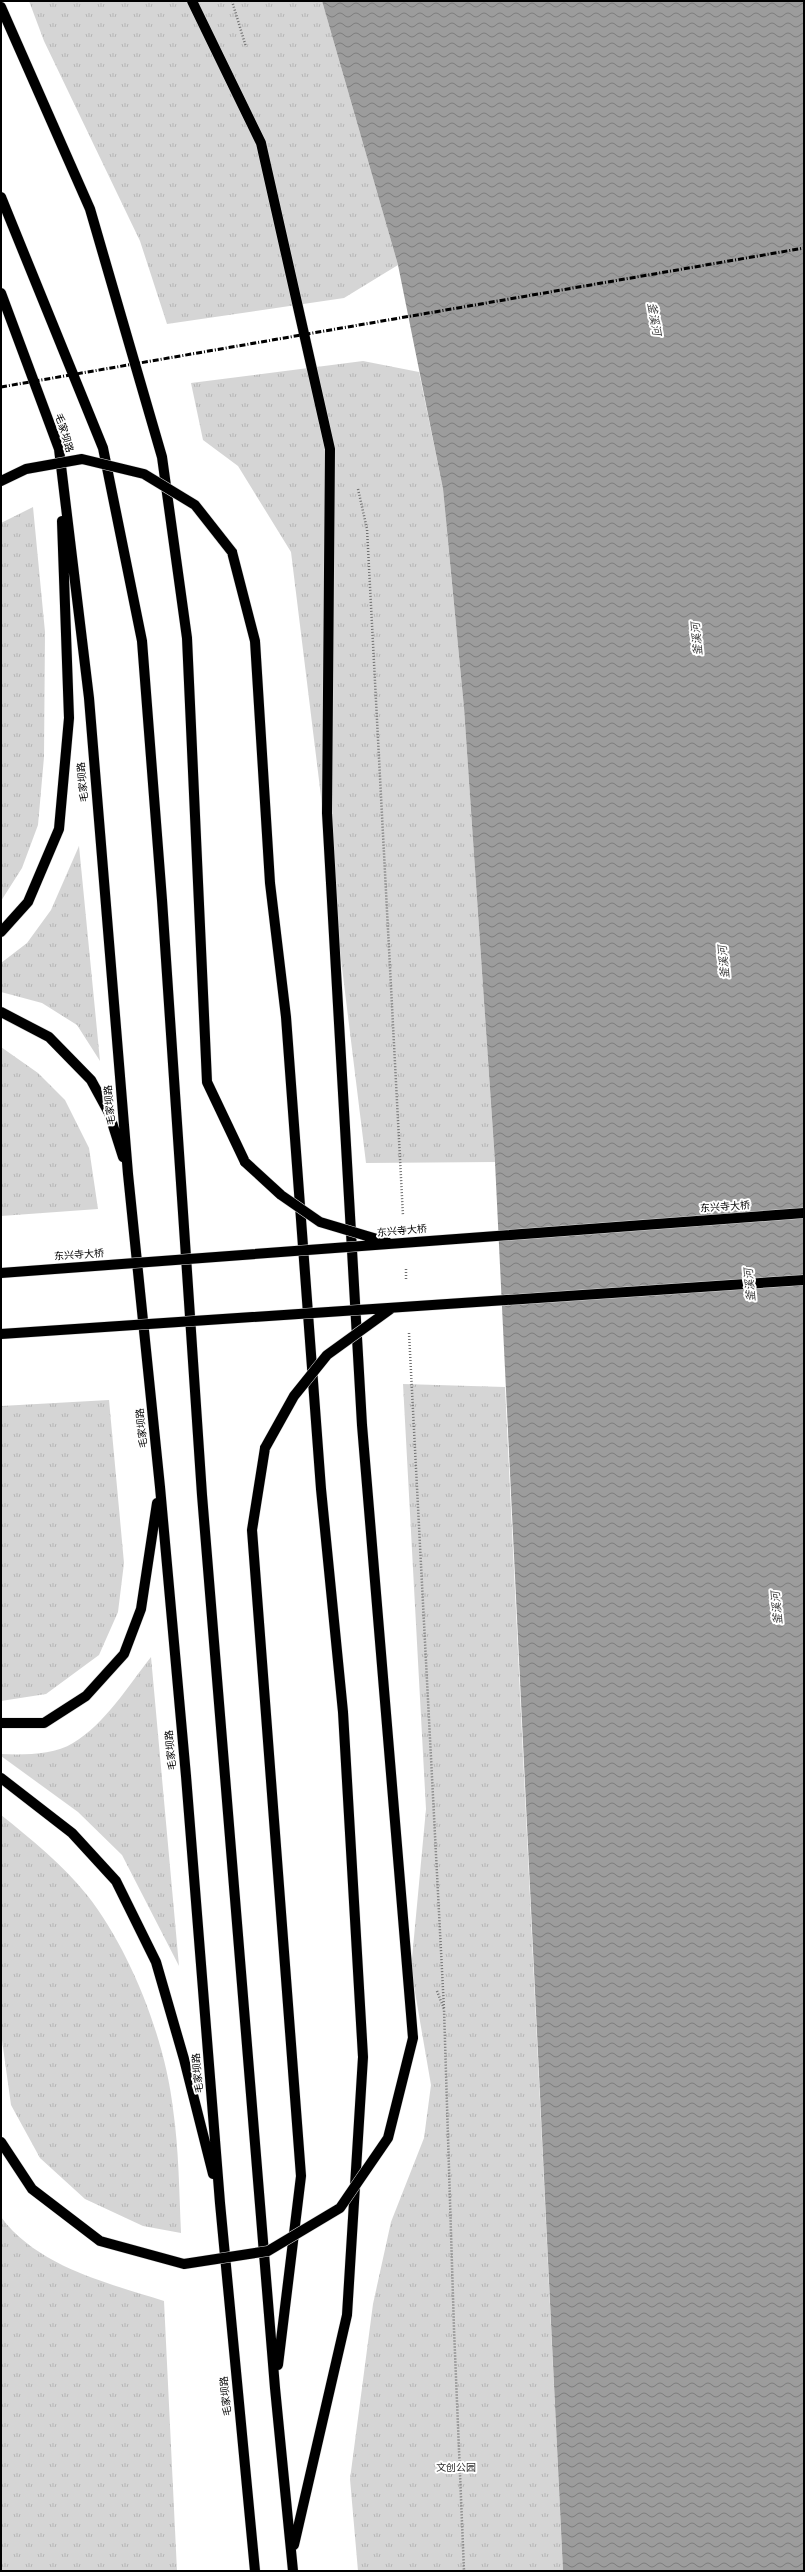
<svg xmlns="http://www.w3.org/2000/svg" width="805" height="2572" font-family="'Nunito Sans','Noto Sans SC',sans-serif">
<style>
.grass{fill:url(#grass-tufts)}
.water{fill:url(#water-waves)}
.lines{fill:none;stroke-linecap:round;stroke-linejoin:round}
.primary-casing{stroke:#dbdbdb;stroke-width:11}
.path{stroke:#707070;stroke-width:2.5;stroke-dasharray:1 2;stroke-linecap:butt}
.primary{stroke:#000;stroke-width:10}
.rail{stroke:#000;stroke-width:3;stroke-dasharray:6 2 1 2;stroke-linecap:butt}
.primary-bridge-casing{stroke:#dbdbdb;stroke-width:11;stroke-linecap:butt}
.primary-bridge{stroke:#000;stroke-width:10}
.labels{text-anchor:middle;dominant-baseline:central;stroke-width:4;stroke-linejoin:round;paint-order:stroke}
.street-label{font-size:10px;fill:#000;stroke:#fff}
.park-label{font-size:10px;fill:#2c2c2c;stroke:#fff}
.water-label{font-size:11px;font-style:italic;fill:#3d3d3d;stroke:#fff}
</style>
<defs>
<pattern id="grass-tufts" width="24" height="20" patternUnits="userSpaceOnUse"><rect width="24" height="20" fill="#d5d5d5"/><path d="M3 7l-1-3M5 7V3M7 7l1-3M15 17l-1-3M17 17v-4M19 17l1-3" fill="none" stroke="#b5b5b5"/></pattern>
<pattern id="water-waves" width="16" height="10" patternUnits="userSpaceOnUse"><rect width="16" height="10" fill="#9c9c9c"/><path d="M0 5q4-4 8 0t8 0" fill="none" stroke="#7d7d7d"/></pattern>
</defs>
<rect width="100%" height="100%" fill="#fff"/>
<path class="grass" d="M29,1H322L398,265L344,298L167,324L140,241L44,41Z
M363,361L419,372L443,489L464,708L495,1162L366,1163L291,552L238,466L203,440L191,383Z
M33,507L45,632L44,757L38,825L22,868L1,901V523Z
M79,846L100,1061L77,1025L42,1003L1,992V963L27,943L51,910Z
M1,1047L38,1073L65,1100L89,1148L98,1209L1,1216Z
M403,1384L505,1387L563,2571H358L350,2479L373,2304L391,2222L424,2138L431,2085L411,1969L426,1809Z
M109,1400L124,1563L118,1612L99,1655L46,1694L1,1701V1406Z
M151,1657L179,1966L122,1855L78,1812L1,1756V1754C23,1755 54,1755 73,1743C105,1724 128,1686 151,1657Z
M1,1815C30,1838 64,1866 87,1895C131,1951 165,2039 173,2109C179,2150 179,2192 181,2233L143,2226L85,2199L40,2158L11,2105L1,2033Z
M1,2217C38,2267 108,2283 164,2301L177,2571H1Z"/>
<path class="water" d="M322,1H804V2571H563L495,1162L464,708L443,489L398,265Z"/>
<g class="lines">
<g class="primary-casing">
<path id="primary" d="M192,1L261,143L330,449L327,813L362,1425L413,2038
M1,7L90,209L162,457L187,638L207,1082L245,1162
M1,197L103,448L142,641L162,900L202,1495L275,2388L293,2571
M1,293L59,449L89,698L128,1174L160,1487L186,1776L220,2203L255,2571
M232,552L255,641L270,883L286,1017L321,1489L343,1712L363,2057L347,2315L294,2545
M1,932L28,902L59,829L69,718L62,521
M1,1012L49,1037L91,1080L109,1113L123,1157
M265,1448L252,1530L301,2176L278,2365
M1,1723H44L86,1696L124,1654L141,1609L157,1503
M1,1778L72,1833L116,1881L156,1962L184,2059L213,2174"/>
</g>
<path class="path" d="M232,1L246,47
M358,489L367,529L403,1216
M406,1269V1280
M409,1333L444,2009
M437,1991L444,2009L454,2329L464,2571"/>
<use href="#primary" class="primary"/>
<path class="rail" d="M1,387L804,248"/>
<g class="primary-bridge-casing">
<path id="primary-bridge" d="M1,481L26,469L82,459L144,474L195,505L232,552
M245,1162L281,1195L320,1222L387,1242
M1,1273L804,1213
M1,1334L804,1280
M265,1448L294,1396L327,1355L392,1308
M1,2142L32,2189L100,2241L184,2264L268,2251L340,2208L388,2138L413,2038"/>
</g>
<use href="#primary-bridge" class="primary-bridge"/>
</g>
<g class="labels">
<g class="street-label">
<text transform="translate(64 433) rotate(73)">毛家坝路</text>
<text transform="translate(83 782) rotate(-95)">毛家坝路</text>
<text transform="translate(110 1105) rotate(-95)">毛家坝路</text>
<text transform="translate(725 1207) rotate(-4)">东兴寺大桥</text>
<text transform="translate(402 1231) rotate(-5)">东兴寺大桥</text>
<text transform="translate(79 1255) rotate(-4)">东兴寺大桥</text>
<text transform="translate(142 1428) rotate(-96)">毛家坝路</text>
<text transform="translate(171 1750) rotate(-95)">毛家坝路</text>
<text transform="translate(198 2073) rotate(-95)">毛家坝路</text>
<text transform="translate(226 2396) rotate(-96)">毛家坝路</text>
</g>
<g class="park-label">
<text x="456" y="2468">文创公园</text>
</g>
<g class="water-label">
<text transform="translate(654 319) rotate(80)">釜溪河</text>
<text transform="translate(697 639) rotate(-95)">釜溪河</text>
<text transform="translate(724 962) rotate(-95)">釜溪河</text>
<text transform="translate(750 1285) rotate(-95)">釜溪河</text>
<text transform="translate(777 1608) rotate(-95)">釜溪河</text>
</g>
</g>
<rect width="805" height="2572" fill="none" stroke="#000000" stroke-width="4"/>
</svg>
